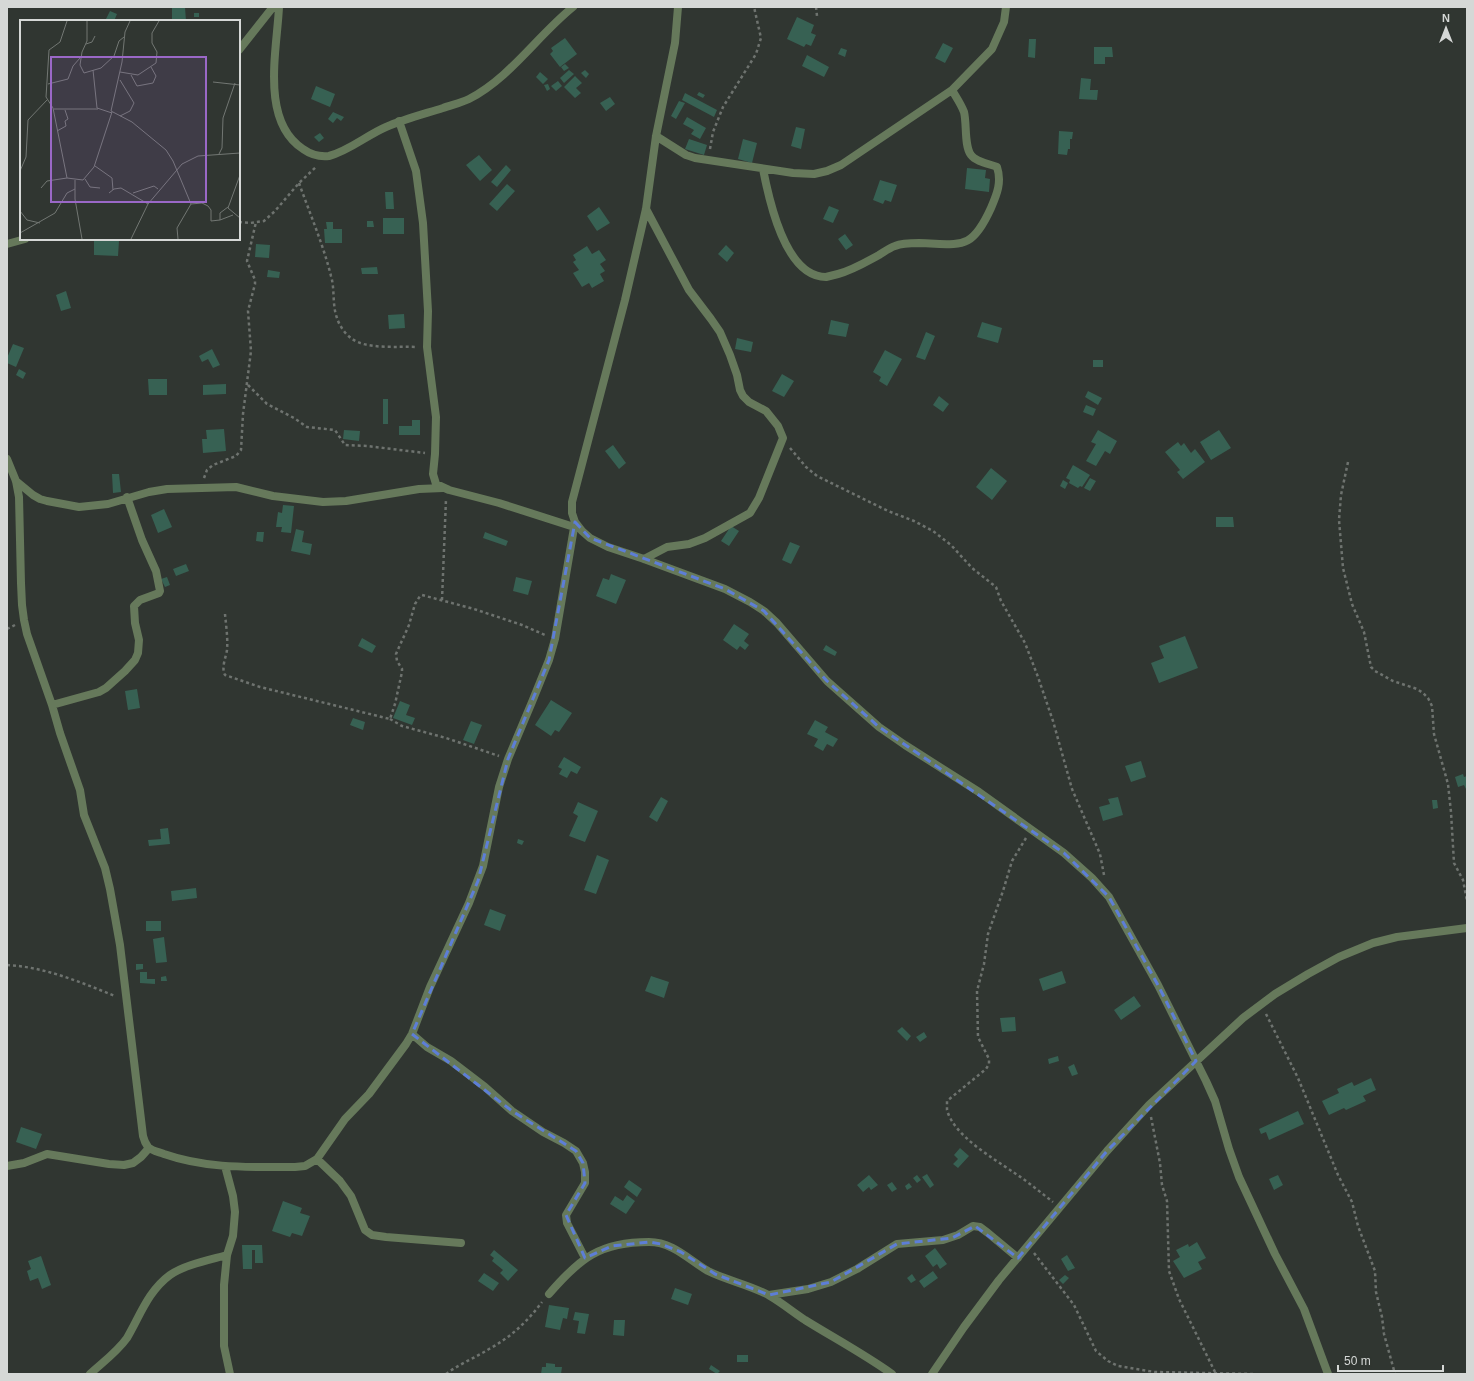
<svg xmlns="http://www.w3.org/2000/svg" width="1474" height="1381" font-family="Arial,sans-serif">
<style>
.building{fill:#376153}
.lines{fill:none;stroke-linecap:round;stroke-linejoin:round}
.path{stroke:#6e736f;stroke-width:2.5;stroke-dasharray:3 3;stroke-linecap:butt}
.minor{stroke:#66795b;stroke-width:8}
.marked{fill:none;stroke:#5d7ed7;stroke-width:3;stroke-dasharray:8 5;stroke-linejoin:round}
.inset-road{fill:none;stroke:#727773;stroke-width:1}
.view{fill:#9a68c7;fill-opacity:0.15;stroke:#9a68c7;stroke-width:2}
.inset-edge{fill:none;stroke:#d5d8d6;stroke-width:2}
</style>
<rect width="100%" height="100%" fill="#303631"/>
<path class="building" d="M172,7H185L186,21H172Z
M110,11L117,14L114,21L106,19Z
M194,13H199V17H194Z
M797,17L814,25L811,33L816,35L811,46L806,44L804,47L787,39Z
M565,38L577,54L560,67L550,54L553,51L551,48Z
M1029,39H1036L1035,58L1028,57Z
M943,43L953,48L945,63L935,58Z
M1094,47H1112L1113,57H1105V64H1094Z
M841,48L847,50L845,57L838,54Z
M807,55L829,67L824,77L802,66Z
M565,64L569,68L564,71L561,67Z
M569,70L574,74L564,83L560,78Z
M585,70L589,74L586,78L581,73Z
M540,72L548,79L543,84L536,77Z
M575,76L582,83L576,88L581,93L575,98L564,87Z
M1081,78L1091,79L1090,90H1098L1097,100L1079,99Z
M558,81L562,86L556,91L551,86Z
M548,84L550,89L547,91L544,85Z
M316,86L335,94L330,107L311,99Z
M699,92L705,95L703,98L697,95Z
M685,93L717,110L714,117L682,100Z
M610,97L615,104L606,111L600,103Z
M679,101L685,103L676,119L671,116Z
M333,112L344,117L341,121L337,118L333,123L328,119Z
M687,117L706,128L700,139L691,134L694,130L683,124Z
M796,127L805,129L801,149L791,146Z
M1059,131L1073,132L1072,139H1070V149H1068L1067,155L1058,154Z
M320,133L324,138L319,142L314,137Z
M689,139L707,145L704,155L685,149Z
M743,139L757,143L752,163L738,159Z
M479,155L492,170L480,181L466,165Z
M506,165L511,170L497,187L491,182Z
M967,168L986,170L985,178L990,179L989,192L965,189Z
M880,180L897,185L891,202L885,200L883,204L873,200Z
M507,184L515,191L497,211L489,204Z
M385,192H393L394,209H386Z
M829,206L839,210L833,223L823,219Z
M599,207L610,223L597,231L587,216Z
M383,218H404V234H383Z
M367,221H373L374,227H367Z
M326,222H333V229H342V243H325L324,229H327Z
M845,234L853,245L846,250L838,239Z
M94,241H119L118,256L94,255Z
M256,244L270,245L269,258L255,257Z
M726,245L734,253L727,262L718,254Z
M587,246L592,254L599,250L606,260L600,264L605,271L600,274L604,281L592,288L589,283L582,287L573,273L579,270L573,262L576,260L573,255Z
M377,267L378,274H362L361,268Z
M268,270L280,272L279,278L267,277Z
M66,291L71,308L61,311L56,295Z
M404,314L405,328L389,329L388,315Z
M831,320L849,324L846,337L828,334Z
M982,322L1002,328L998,343L977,337Z
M926,332L935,336L925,360L916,357Z
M737,338L753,342L751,352L735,349Z
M13,344L24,348L16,367L7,363V358Z
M212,349L220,365L213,368L208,359L202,362L199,356Z
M885,350L902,359L887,386L879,381L881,377L873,372Z
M1093,360H1103V367H1093Z
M19,369L26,373L23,379L16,375Z
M782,374L794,381L784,397L772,391Z
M148,379H167V395H149Z
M226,384V394L203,395V385Z
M1088,391L1102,398L1098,405L1085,397Z
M939,396L949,404L943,412L933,405Z
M383,399H388V424H383Z
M1086,405L1096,409L1093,416L1083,412Z
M412,420H420V435H399V426H412Z
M224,429L226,451L203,453L202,439H207L206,430Z
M344,430L360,431L359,441L343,439Z
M1098,430L1117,441L1110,454L1105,451L1096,466L1086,461L1096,444L1091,442Z
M1219,430L1231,448L1211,460L1200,442Z
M1178,442L1181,446L1184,443L1191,453L1195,449L1205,462L1183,479L1177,472L1180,470L1165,452Z
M613,445L626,463L619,469L605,451Z
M1073,465L1090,475L1082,487L1080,486L1078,488L1069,483L1070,480L1066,478Z
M991,468L1007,481L992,500L976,487Z
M112,474H119L121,492L113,493Z
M1090,478L1096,481L1090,491L1084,488Z
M1063,480L1068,483L1065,489L1060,486Z
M283,505L294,506L291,533L281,532L282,527H276L278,512L282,513Z
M164,509L172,527L158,533L151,515Z
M1216,517H1233L1234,527H1216Z
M731,526L739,531L729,546L721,541Z
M296,529L304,531L302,542L312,544L310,555L291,551Z
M257,532H264L263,542L256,541Z
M485,532L508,541L506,546L483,538Z
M790,542L800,546L791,564L782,560Z
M186,564L189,571L176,576L173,569Z
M611,574L626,580L616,604L596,596L603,578L609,580Z
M167,577L170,585L165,587L161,579Z
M516,577L532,581L528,595L513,591Z
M734,624L749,634L744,641L749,645L745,650L740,646L737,650L723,640Z
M1185,636L1198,668L1159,683L1151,663L1164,658L1159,646Z
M362,638L376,646L372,653L358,646Z
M826,645L837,652L835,656L823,650Z
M137,689L140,708L128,710L125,691Z
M551,700L572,713L559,732L555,730L551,736L535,725Z
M400,701L410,705L406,715L415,718L412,725L393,718Z
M353,718L365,722L363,730L350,725Z
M815,720L828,727L825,732L838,739L833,747L827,744L823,751L814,746L818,739L807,734Z
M471,721L482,725L474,744L463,740Z
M564,757L581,767L577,774L571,771L567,778L559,774L562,769L558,767Z
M1141,761L1146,777L1131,782L1125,766Z
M1463,774L1464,777L1467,776V791L1464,785L1458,787L1455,777Z
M661,797L668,801L657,822L649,817Z
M1118,797L1123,815L1103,821L1099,807L1110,804L1108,799Z
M1432,800H1437L1438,808L1433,809Z
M578,802L598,811L585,842L569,836L578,816L573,813Z
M168,828L170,844L149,846L148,840L161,839L160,829Z
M518,839L524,841L522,845L517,843Z
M597,855L609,860L596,894L584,890Z
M196,888L197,898L172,901L171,891Z
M490,909L506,915L500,931L484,925Z
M146,921H161V931H146Z
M164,937L167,962L156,963L153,939Z
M136,964H143V969L136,970Z
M1062,971L1066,983L1043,991L1039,979Z
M140,972H147V979H155V984L140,983Z
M166,976L167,981H161V977Z
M651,976L669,982L664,998L645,991Z
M1134,996L1141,1006L1121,1020L1114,1010Z
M1015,1017L1016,1031L1002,1032L1000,1018Z
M902,1027L911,1036L907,1041L897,1031Z
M924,1032L927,1037L920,1042L916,1037Z
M1058,1056L1059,1061L1049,1064L1048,1059Z
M1074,1064L1078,1074L1072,1076L1068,1067Z
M1371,1078L1376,1090L1363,1096L1366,1101L1346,1110L1344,1108L1329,1115L1322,1101L1339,1093L1337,1089L1352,1082L1354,1086Z
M1298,1111L1304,1124L1269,1140L1266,1132L1261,1134L1259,1129Z
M21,1127L42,1134L36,1149L16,1142Z
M960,1148L969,1156L958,1168L953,1164L958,1159L954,1155Z
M927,1174L934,1185L930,1188L922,1177Z
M869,1175L878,1185L871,1190L869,1187L863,1192L857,1185Z
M917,1175L921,1180L917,1183L913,1178Z
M1278,1175L1283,1185L1274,1190L1269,1179Z
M629,1180L642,1189L637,1197L624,1187Z
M892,1182L897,1189L892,1192L887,1185Z
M909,1183L912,1187L907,1190L905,1186Z
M627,1195L635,1201L626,1214L610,1204L615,1196L623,1201Z
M283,1201L302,1208L300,1213L310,1216L302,1236L292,1233L290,1237L272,1231Z
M1197,1242L1206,1258L1198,1262L1202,1269L1184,1278L1173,1261L1180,1257L1176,1250L1188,1244L1189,1247Z
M242,1245H262L263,1263H255V1250H252V1269H243Z
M935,1248L947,1264L940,1269L937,1264L933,1267L925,1256Z
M494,1250L518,1270L508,1281L500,1273L503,1270L492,1261L494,1258L490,1255Z
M1067,1255L1075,1268L1068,1271L1061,1259Z
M41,1256L51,1285L42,1289L38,1278L30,1281L27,1271L31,1269L28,1261Z
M933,1271L938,1278L924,1288L919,1281Z
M484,1273L499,1283L493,1291L478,1281Z
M912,1274L916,1280L911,1283L907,1278Z
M1065,1275L1069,1278L1063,1284L1059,1280Z
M675,1288L692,1294L688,1305L671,1299Z
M549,1305L569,1308L567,1319L563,1318L560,1330L545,1327Z
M575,1312L589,1314L585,1334L577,1333L579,1321L573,1320Z
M614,1320H625L624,1336L613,1335Z
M737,1355H748V1362H737Z
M546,1363L555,1364V1367H562L561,1374H541L542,1367H546Z
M711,1365L720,1371L717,1374L709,1369Z"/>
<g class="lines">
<path class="path" d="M816,7L817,16
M710,149L713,132L723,107L756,54L761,38L754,7
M299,183C310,214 323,244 331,276C335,289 332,305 337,318C339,325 345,334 351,338C365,350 399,346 417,347
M239,222L250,223L264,221L275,211L299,183L317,166
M248,385L267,404L294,418L307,427L335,430L345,445L367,446L425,453
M790,448L806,467L817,476L888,511L914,521L933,531L951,545L972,568L996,587L1001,601L1025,643L1038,677L1053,721L1072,789L1100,854L1104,875
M1348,462L1341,495L1339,520L1343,568L1352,604L1364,632L1371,667L1375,671L1393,681L1417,689L1423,693L1428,698L1432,706L1434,734L1448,784L1451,812L1454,863L1463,880L1467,901
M204,478L207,470L213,465L236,456L241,450L243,414L251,351L248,311L255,284V280L247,261L256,222
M442,600L446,499
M225,614C226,625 228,638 227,650C226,657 221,668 225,675L260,687L390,719L395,704L402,672V669L397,661L396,654L409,625L415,604L420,596L422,595L474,609L522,625L545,635
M7,629L15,625
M390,719L402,726L446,738L499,756
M1026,838L1012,861L1003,891L988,934L984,964L977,991L978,1037L989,1059V1064L986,1069L947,1101C947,1104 947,1108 947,1110C954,1136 993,1158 1013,1172C1027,1181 1040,1192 1053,1202
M7,965C45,967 80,982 115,996
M1266,1014L1298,1078L1338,1175L1352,1202L1358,1226L1375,1271L1376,1292L1382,1317L1384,1334L1395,1374
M1151,1117L1160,1163L1162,1185L1167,1201L1169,1271L1179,1299L1216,1374
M1034,1253L1074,1305L1096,1351L1108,1361L1118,1366L1155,1372L1254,1374
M446,1374C459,1364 475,1358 489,1349C511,1337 527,1322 542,1302"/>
<path class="minor" d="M279,7C277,50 260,121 303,149C310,154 320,157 329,156C349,151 367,135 386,127C404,119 424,114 443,108C451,105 461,103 469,99C510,78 537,36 573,7
M678,7L675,43L656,136L646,209L625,300L572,502V513L575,522L582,531L590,538L608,547L644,559L725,589L750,602L764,611L777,623L827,681L879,727L905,745L979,792L1064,853L1092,878L1109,897L1158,985L1206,1081L1215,1101L1229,1149L1239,1177L1275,1254L1304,1309L1328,1374
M239,50L273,7
M399,121L416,171L423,223L428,311L427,347L436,417L435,454L433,474L436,484L449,490L499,503L574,527
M656,136L686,155L695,158L793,173L814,174L827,171L841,165L952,90L992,49L1004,22L1006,7
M763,169C769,200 785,277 826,277C830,276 834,275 838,274C853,270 866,262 879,255C884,252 889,248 895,246C902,243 911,243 919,243C961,244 971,252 991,208C997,194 1002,182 997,167C990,164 976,162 971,155C964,146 967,124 964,112C961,104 956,97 952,90
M7,244L25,239
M7,459L16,481L19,497L21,583L22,605L24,620L27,634L52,705L60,733L80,790L84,815L105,868L110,889L120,945L143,1136C144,1140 145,1143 148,1147C152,1151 159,1152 164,1154C207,1169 250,1167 295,1167L305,1166L317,1159L345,1119L369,1094L406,1044L412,1034L430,987L469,903L483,866L499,787L508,759L532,702L549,660L555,639L575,522
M16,481L33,495L40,499L47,501L79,507L108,504L149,492L167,489L236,487L273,496L323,502L346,501L419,489L443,488
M644,559L667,547L689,544L705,538L750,513L759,498L783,438L778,426L766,411L749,402L743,396L740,390L737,375L730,355L720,332L711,319L689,290L646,209
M52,705L99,692L106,688L125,671L135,660L138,653L139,640L135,623L134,606L140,600L159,593L160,591L156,571L142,540L127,497
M412,1034L427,1047L451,1061L485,1087L512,1111L543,1132L564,1143L576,1151L583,1163L585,1172V1183L566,1215L567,1223L585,1258
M317,1159L340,1181L351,1196L365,1230L372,1235L386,1237L461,1243
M7,1166L24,1163L47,1154L109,1164L124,1165L133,1163L141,1157L149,1148
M225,1166L233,1196L235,1212L233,1236L227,1255L224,1285V1346L230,1374
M549,1294C580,1258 600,1242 649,1242C673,1242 689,1260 708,1271C728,1281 751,1285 770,1296C782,1303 793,1312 805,1320C834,1338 864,1354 892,1374
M769,1295L808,1289L831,1282L857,1269L897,1244L943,1240L958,1235L973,1226L980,1227L988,1233L1018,1258
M90,1374C102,1363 117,1352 127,1338C140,1316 148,1291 170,1275C184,1265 209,1260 227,1255
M932,1374L964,1327L999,1280L1107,1151L1149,1105L1243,1018L1275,994L1308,974L1339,957L1373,943L1397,937L1467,928"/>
</g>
<path class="marked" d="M575,522L590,538L725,589L764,611L827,681L879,727L1064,853L1109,897L1158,985L1196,1061L1107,1151L1018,1258L975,1226L952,1238L897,1244L831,1282L769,1295L715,1274L681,1252L661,1244L650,1242L612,1246L585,1258L566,1215L585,1183L583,1163L576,1151L512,1111L412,1034L478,881L508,759L549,660Z"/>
<g transform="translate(20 20)">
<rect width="220" height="220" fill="#303631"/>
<path class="inset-road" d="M47,1L40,22L29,30L26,77L33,88L47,158L63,160L74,147L92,92M67,1V21L62,32L60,45L64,53L81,48L94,36L99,21L104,17M110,1L105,12L102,42L91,91L112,102L146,130L153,141L171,184L157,208L158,219M66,24L72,22L75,16M73,50L77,88L92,93M100,52L118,55L136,43L137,32L132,23V13L139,1M111,55L117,66L133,63L136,56L131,47M193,62L220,65M28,64L48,59L53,46L60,38M34,89H78M100,96L110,91L114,83L100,60M37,111L46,106L45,101L48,99L45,90M199,134L202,128L203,98L215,63M75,146L92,158L93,170M0,151L6,137L8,100L27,80M220,155L208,188L220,198M65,159L70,167L80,168M55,160V179L62,219M21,168L27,161L47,158M89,173L94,169L101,168L128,184M113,173L134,166L138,169M171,184L182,183L188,186L191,190V201L200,200L213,195M0,191L7,200L20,203M200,200V193L208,187M0,213L35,193L47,173L55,169M111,219L128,184L162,144L178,136L220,133"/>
<path class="view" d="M31,37H186V182H31Z"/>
<rect width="220" height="220" class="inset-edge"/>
</g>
<rect width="1474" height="1381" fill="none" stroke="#d5d8d6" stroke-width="16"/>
<g transform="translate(1446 28)" stroke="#303631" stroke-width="3" paint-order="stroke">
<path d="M0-3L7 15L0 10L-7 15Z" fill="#d5d8d6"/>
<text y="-6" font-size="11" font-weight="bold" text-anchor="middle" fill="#d5d8d6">N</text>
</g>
<path d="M1338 1365v6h105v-6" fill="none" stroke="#d5d8d6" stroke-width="2"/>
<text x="1344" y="1365" font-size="12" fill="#d5d8d6" stroke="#303631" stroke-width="3" paint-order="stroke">50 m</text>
</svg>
